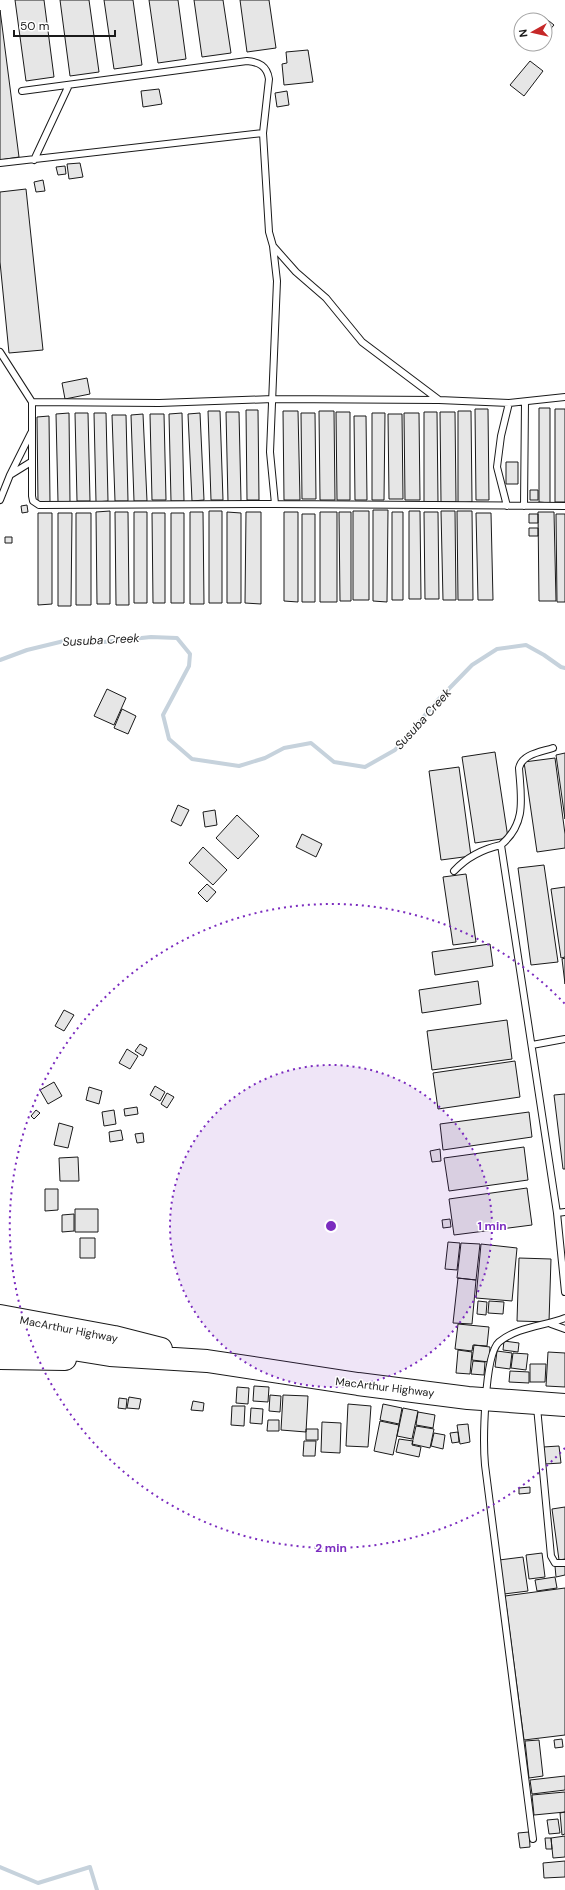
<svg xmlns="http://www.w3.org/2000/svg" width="565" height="1890" font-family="'DM Sans',sans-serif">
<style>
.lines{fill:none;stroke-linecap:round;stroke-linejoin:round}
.stream{stroke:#c6d2dc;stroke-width:4}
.building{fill:#e6e6e6;stroke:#1a1a1a}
.lane-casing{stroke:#1a1a1a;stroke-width:8}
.highway-casing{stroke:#1a1a1a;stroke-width:24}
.lane{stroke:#fff;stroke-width:6}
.highway{stroke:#fff;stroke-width:22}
.ring{fill:none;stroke:#7b2cbf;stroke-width:2;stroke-dasharray:2 4}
.labels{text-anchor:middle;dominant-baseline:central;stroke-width:3;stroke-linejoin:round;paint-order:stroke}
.street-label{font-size:11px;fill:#1a1a1a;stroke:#fff}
.water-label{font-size:12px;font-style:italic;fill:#1a1a1a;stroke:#fff}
.centre{fill:#7b2cbf;stroke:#fff;stroke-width:2}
.ring-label{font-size:12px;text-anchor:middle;font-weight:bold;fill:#7b2cbf;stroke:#fff;stroke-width:3;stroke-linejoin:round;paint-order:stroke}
</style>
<rect width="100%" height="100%" fill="#fff"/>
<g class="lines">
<path class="stream" d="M0,660L27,650L64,641L94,643L151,637L177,638L190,654L189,666L163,715L169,739L192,759L239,766L265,758L284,748L311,743L334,762L365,767L395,750L437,701L472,665L497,649L526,645L544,655L561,667L565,668
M0,1867L38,1883L90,1867L97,1890"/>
</g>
<path class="building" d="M15,0H44L54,77L26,81Z
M60,0H89L99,72L70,76Z
M104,0H133L142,65L114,69Z
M149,0H178L186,59L158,63Z
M194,0H223L231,53L202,57Z
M240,0H269L276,48L247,52Z
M0,10L19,157L0,160Z
M544,17L554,25L546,34L545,20H542Z
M308,50L313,82L284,85L282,64L287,63L286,52Z
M530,61L543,71L524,96L510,85Z
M159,89L162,104L143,107L141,91Z
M287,91L289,105L277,107L275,93Z
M80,163L83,177L69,179L67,164Z
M65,166L66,174L58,175L56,167Z
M43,180L45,191L36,192L34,182Z
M26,189L43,350L9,353L0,262V192Z
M87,378L90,394L65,399L62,383Z
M539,408H550V503L539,502Z
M475,409H488L489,500H476Z
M555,409H565V502H555Z
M246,410H258L259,500H247Z
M208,411H220L223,500H211Z
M283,411H298L300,500H284Z
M319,411H334L335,500H320Z
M458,411H471L472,502L458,503Z
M226,412H239L241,501L228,502Z
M336,412H350V500H337Z
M424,412H437L438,502H424Z
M440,412H455L456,502H441Z
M69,413L70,502H58L56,414Z
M75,413H88L90,501H77Z
M94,413H106L108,501L96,502Z
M182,413L184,501H171L169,414Z
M200,413L204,500L192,501L188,414Z
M301,413H315L316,499H302Z
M372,413H385L384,500H372Z
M404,413H419L420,500H405Z
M143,414L147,501H134L131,415Z
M150,414H164L166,500H152Z
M388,414H402L403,499H389Z
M112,415H126L128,501H115Z
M49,416L50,502H38L37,417Z
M354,416H366L367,500H355Z
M506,462H518V484H506Z
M530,490H538V500H530Z
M27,505L28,512L22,513L21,506Z
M373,510H388L387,602L373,601Z
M110,511V604H97L96,512Z
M209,511H222V603H209Z
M353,511H369V600H353Z
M409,511H420L421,599H409Z
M441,511H455L456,600H443Z
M457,511H472L473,600H458Z
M115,512H128L129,605H116Z
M134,512H147V603H134Z
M190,512H203L204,604H190Z
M227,512L241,513V603H227Z
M246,512H261V604L245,603Z
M284,512H298V602L284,601Z
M320,512H337V602H320Z
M339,512H351V601H340Z
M392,512H403V600H392Z
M424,512H438L439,599H425Z
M538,512H554L556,601H539Z
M38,513H52V604L38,605Z
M58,513H72L71,606H58Z
M76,513H91V605H76Z
M152,513H165V603H153Z
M171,513H184V603H171Z
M476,513H491L493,600H478Z
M302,514H315V602H302Z
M529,514H538V523H529Z
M556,514H565V602H557Z
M529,528H538V536H529Z
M5,537H12V543H5Z
M107,689L126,698L114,725L94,716Z
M122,709L136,716L128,734L114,728Z
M495,752L508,838L475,843L462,757Z
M565,753V819L556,755Z
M555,758L565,834V848L537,852L524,762Z
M459,767L471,856L441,860L429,771Z
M178,805L189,810L181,826L171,821Z
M215,810L217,825L205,827L203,812Z
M237,815L259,836L238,859L216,838Z
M302,834L322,844L316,857L296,847Z
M203,847L227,870L213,885L189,863Z
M544,865L558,962L531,965L518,868Z
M466,874L476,942L453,945L443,877Z
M207,884L216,892L207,902L198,893Z
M565,887V957L561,958L551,889Z
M490,944L493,966L435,975L432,952Z
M565,958V984L562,959Z
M478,981L481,1004L422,1013L419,990Z
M64,1010L74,1015L64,1031L55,1026Z
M507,1020L512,1059L432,1070L427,1031Z
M140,1044L147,1048L143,1056L135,1051Z
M127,1049L138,1056L130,1069L119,1063Z
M515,1061L520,1097L438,1109L433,1073Z
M54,1082L62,1096L48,1104L40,1090Z
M155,1086L165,1092L160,1101L150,1095Z
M89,1087L102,1091L99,1104L86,1100Z
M167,1093L174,1097L167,1108L161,1104Z
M565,1094V1169H563L554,1095Z
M137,1107L138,1114L125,1116L124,1109Z
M36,1110L40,1113L34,1119L31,1116Z
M114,1110L116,1124L104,1126L102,1112Z
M529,1112L532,1137L443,1150L440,1124Z
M59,1123L73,1127L68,1148L54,1145Z
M121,1130L123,1140L110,1142L109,1132Z
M143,1133L144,1142L137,1143L135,1134Z
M524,1147L528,1180L449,1191L444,1158Z
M440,1149L441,1161L432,1162L430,1151Z
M78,1157L79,1181H60L59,1158Z
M527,1188L532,1225L454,1235L449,1199Z
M45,1189H58V1210L45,1211Z
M75,1209H98V1232H75Z
M74,1214V1231L62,1232V1215Z
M450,1219L451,1227L443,1228L442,1220Z
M80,1238H95V1258H80Z
M448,1242L460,1243L457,1270L445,1269Z
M461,1243L480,1244L476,1280L457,1278Z
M481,1244L517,1248L512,1301L476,1298Z
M519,1258L551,1259L549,1322L517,1321Z
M458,1278L476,1280L472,1324L453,1323Z
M478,1301L487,1302L486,1315L477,1314Z
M489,1301L504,1302L503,1314L488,1313Z
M458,1324L489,1327L487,1346L473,1345L472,1351L455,1349Z
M504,1341L519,1343L518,1352L503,1350Z
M474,1345L490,1347L489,1362L472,1360Z
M458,1350L472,1352L470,1374L456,1373Z
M497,1351L512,1353L510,1369L495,1367Z
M548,1352L565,1353V1387L546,1386Z
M513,1353L528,1354L526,1370L511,1368Z
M473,1361L485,1362L484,1375L471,1374Z
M530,1364H546L545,1382H530Z
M510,1371L529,1372V1383L509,1382Z
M254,1386L269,1387L268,1402L253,1401Z
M237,1387L249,1388L248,1404L236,1403Z
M270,1395L281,1396L280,1412L269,1411Z
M283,1395L308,1396L306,1432L281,1430Z
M129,1397L141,1399L139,1409L127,1408Z
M119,1398L127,1399L126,1409L118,1408Z
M193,1401L204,1403L203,1411L191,1410Z
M348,1404L371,1406L368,1447L346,1446Z
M383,1404L402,1408L399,1424L380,1420Z
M232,1406H245L244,1426L231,1425Z
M251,1408L263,1409L262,1424L250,1423Z
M403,1408L418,1411L412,1439L397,1436Z
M418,1412L435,1415L433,1428L416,1425Z
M268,1420H279V1431H267Z
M380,1421L399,1425L393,1455L374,1451Z
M322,1422L341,1423L340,1453L321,1452Z
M468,1424L470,1442L460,1444L457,1425Z
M416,1426L434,1429L430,1448L412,1444Z
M306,1429H318V1440H306Z
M458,1432L459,1442L452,1443L450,1433Z
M434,1433L445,1435L443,1449L431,1446Z
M399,1439L413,1441L412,1445L421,1447L419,1457L396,1452Z
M304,1441H316L315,1456H303Z
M559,1446L561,1463L545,1464L543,1447Z
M530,1487V1493L519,1494V1488Z
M565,1507V1559L559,1560L552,1509Z
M542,1553L545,1577L529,1579L526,1555Z
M523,1557L528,1591L504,1594L499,1560Z
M565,1565V1575L556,1577L555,1566Z
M555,1577L557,1588L537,1591L535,1580Z
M565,1588V1735L524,1740L505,1596Z
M562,1739L563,1747L555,1748L554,1740Z
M539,1740L543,1776L529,1778L525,1741Z
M565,1776V1790L532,1794L530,1780Z
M565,1792V1812L534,1815L532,1795Z
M565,1812V1834L562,1835L560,1813Z
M558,1819L560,1833L549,1834L547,1820Z
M529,1832L530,1847L520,1848L518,1833Z
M565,1836V1857L553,1858L551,1838Z
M545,1838H551L552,1849H546Z
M565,1861V1877L544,1878L543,1863Z"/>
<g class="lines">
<g class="lane-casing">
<path id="lane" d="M22,91L247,61C259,62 267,66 269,79L263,133L269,232L273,246L296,272L326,298L362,342L439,400L509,403L565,397
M34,160L69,85
M0,163L263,133
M273,246L277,281L270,452L275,504
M0,352L32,402V496L33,501L39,505L275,504L565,506
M32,402L159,403L273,399L438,400
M10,475L31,433
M0,500L10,475L31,462
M507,506L497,467L501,436L509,403
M524,506L525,402
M553,748C541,752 522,754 519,768C521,798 527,823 501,845L557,1213L565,1212
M454,871C467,857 483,849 501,845
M532,1045L565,1039
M557,1213L565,1292
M551,1324L565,1329
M537,1407L551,1556L555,1563H565
M533,1839L485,1465C483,1443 484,1355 499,1342C517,1327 544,1326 565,1318"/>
</g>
<g class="highway-casing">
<path id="highway" d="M0,1316L114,1337L161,1349
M0,1337L110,1355L207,1361L358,1384L468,1398L565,1405
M0,1358L65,1359"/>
</g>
<use href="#lane" class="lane"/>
<use href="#highway" class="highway"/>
</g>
<circle cx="331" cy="1226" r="161" fill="#7b2cbf" fill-opacity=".12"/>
<g class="ring">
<circle cx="331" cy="1226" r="161"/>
<path d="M565 1448A322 322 0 1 1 565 1004"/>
</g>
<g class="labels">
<g class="street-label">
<text transform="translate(69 1329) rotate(11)">MacArthur Highway</text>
<text transform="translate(385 1387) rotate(7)">MacArthur Highway</text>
</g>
<g class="water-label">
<text transform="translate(101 640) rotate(-3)">Susuba Creek</text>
<text transform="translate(423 719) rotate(-48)">Susuba Creek</text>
</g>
</g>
<circle cx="331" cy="1226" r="6" class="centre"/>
<g class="ring-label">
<text x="492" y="1230">1 min</text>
<text x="331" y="1552">2 min</text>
</g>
<g transform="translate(533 32) rotate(262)"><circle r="19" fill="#ffffff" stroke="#a3a3a3"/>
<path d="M0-3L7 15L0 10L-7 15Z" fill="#c62828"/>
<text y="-6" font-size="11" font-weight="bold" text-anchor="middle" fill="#1a1a1a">N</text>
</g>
<path d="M14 30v6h101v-6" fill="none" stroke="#1a1a1a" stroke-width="2"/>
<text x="20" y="30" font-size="12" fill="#1a1a1a" stroke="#ffffff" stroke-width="3" paint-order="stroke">50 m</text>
</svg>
